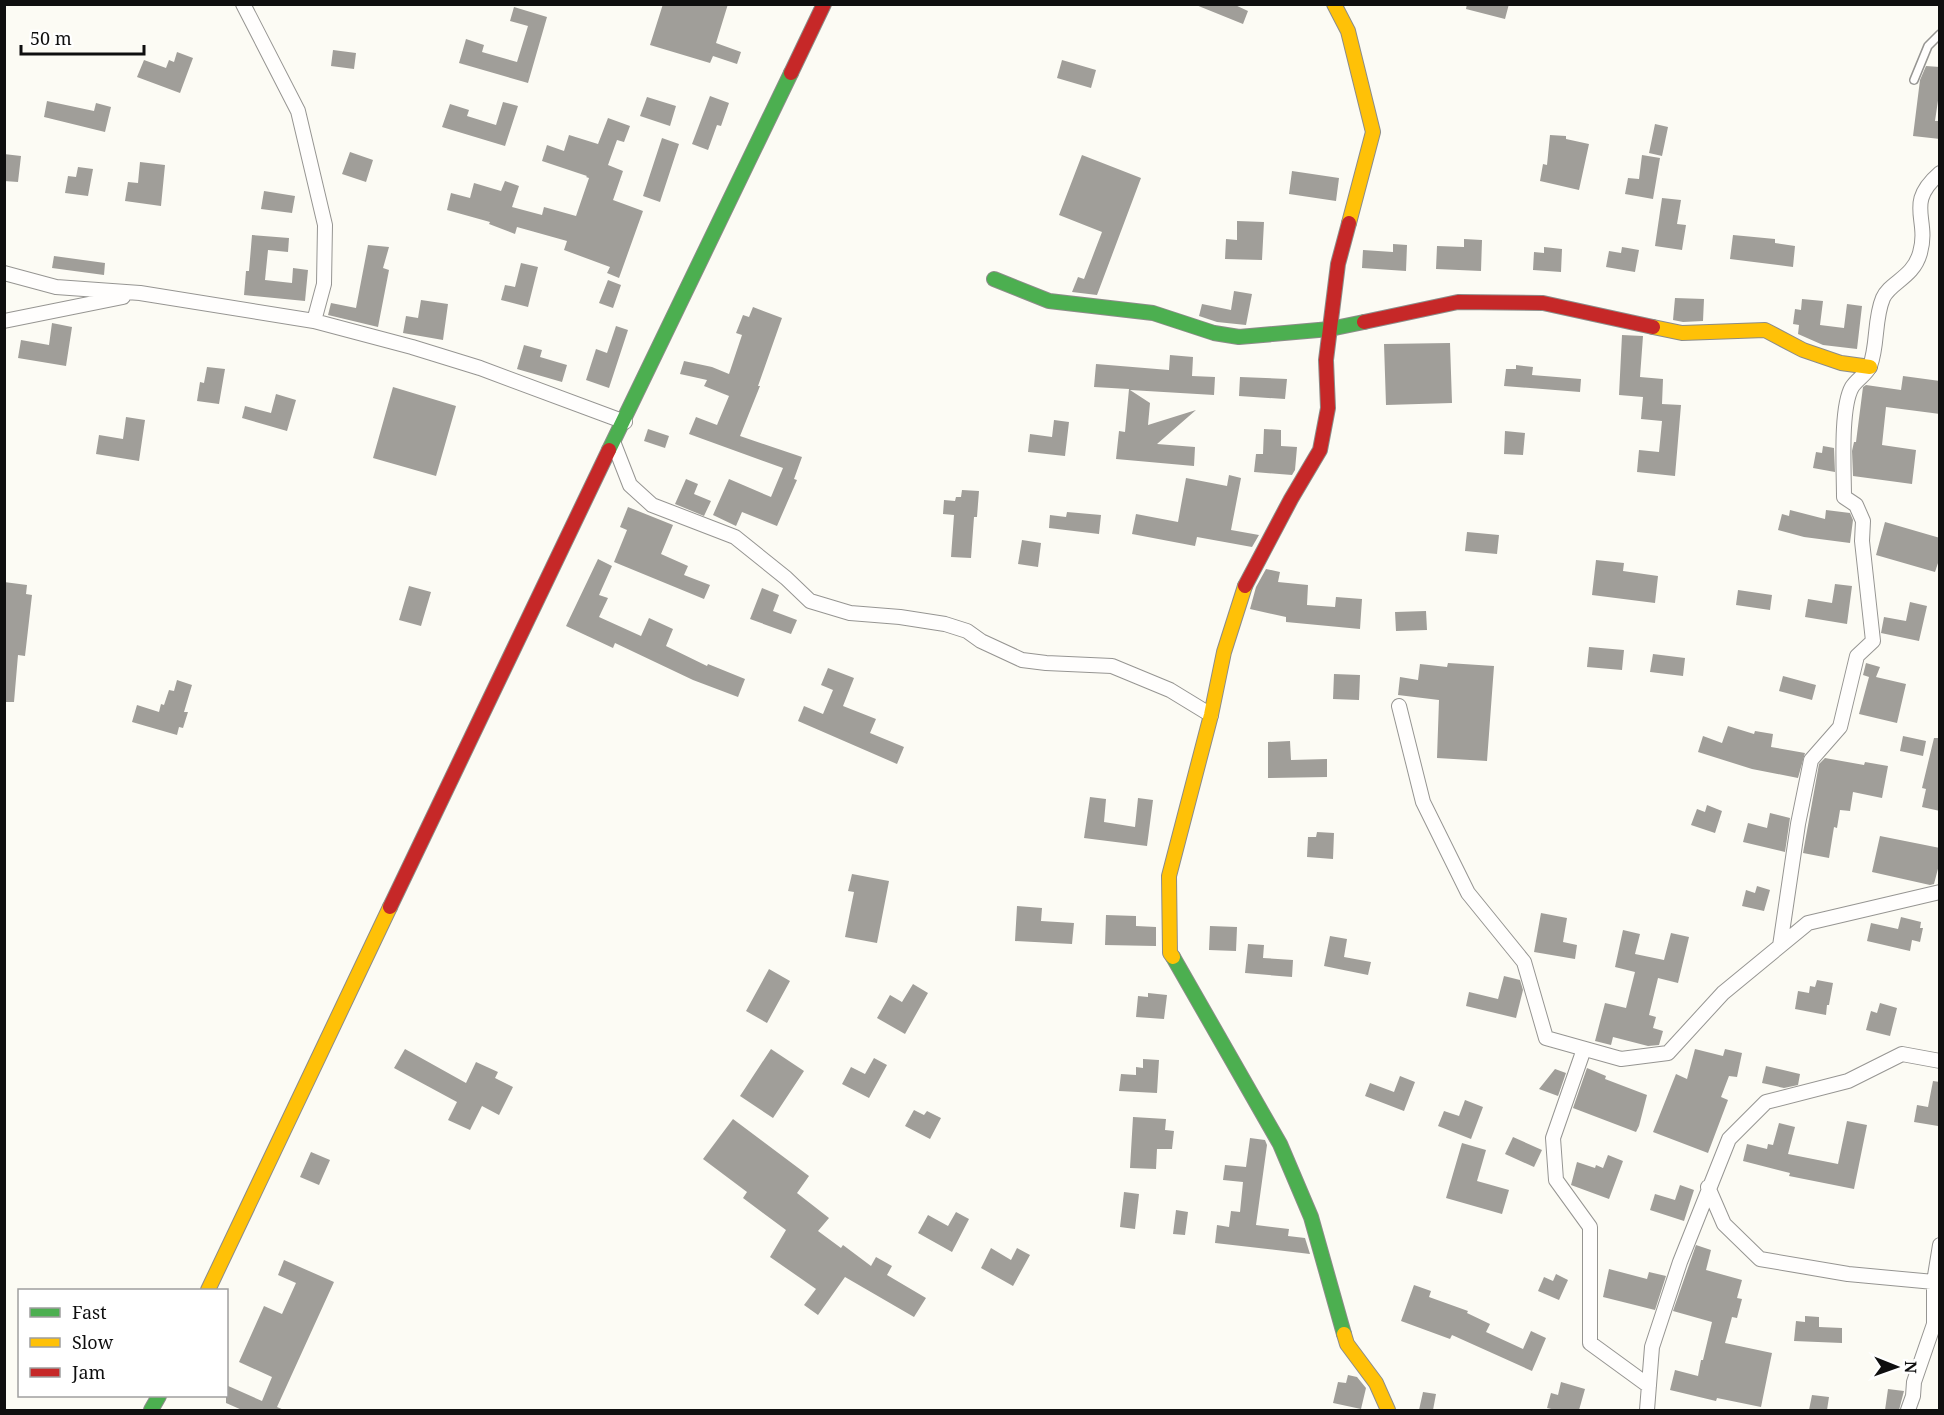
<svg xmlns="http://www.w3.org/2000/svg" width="1944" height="1415" font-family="'Noto Serif',serif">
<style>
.building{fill:#a09e99}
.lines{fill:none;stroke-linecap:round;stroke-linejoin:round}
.lane-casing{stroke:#969592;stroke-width:10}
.street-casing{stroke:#969592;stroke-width:16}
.fast-casing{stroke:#8c8c89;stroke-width:16}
.slow-casing{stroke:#8c8c89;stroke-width:16}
.jam-casing{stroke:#8c8c89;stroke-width:16}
.lane{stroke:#fffefd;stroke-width:7}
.street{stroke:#fffefd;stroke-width:14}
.fast{stroke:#4caf50;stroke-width:14}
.slow{stroke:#ffc107;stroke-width:14}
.jam{stroke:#c62828;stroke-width:14}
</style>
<rect width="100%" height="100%" fill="#fcfbf4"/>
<path class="building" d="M663,4H728L716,43L741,52L737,64L713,56L710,63L650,45Z
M1233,4L1248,11L1243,24L1196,5Z
M1467,4H1509L1505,19L1466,9Z
M514,7L547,17L528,83L459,63L466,39L484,45L482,52L517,62L528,26L510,21Z
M333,50L356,53L354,69L331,66Z
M177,52L193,58L180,93L137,77L144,60L166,68L169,60L174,62Z
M1062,60L1096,70L1091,88L1057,78Z
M1926,66L1940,67V87L1935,121H1940V139L1913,136L1920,80Z
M710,96L729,103L721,126L717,125L708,150L692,144Z
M647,97L676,106L670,126L640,116Z
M47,101L94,111L96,103L111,107L105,132L44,117Z
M503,102L518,106L505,146L442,127L450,104L469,110L467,116L496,125Z
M608,118L630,126L624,142L617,140L608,165L623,171L613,200L643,211L619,278L607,273L610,267L564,250L567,241L517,227L515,234L489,224L490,222L447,210L451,193L470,198L474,183L501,191L505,181L519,186L512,207L542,215L544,207L576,216L589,178L586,177L587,176L542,161L547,145L564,151L569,135L598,144Z
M1655,124L1668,127L1662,156L1649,153Z
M1550,135L1566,136V139L1589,144L1579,190L1540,181L1543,164L1547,165Z
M662,138L679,144L660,202L643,196Z
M350,152L373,160L366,182L342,174Z
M4,154L21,156L18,182L4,181Z
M1082,155L1141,178L1097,295L1072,292L1078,277L1084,279L1102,232L1059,215Z
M1642,155L1660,158L1653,199L1625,194L1628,178L1639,179Z
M140,162L165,165L161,206L125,201L128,182L138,183Z
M78,167L93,169L88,196L65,193L68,176L76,177Z
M1292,171L1339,178L1336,201L1289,194Z
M264,191L295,196L292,213L261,209Z
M1662,198L1681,200L1677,224L1686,225L1682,250L1655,246Z
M1237,221L1264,222L1262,260L1225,259L1226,239L1237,240Z
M252,235L289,238L288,252L268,250L265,280L292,283L293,268L308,270L305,301L244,295L246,271H249Z
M1733,235L1775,239V243L1795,246L1793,267L1730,259Z
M1464,239L1482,240L1481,271L1436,269L1437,246L1464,247Z
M1393,244L1407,245L1406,271L1362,268L1363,250L1393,252Z
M368,245L389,247L383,268L389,270L378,327L328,315L331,303L356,308Z
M1544,247L1562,249L1561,272L1533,270L1534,252L1544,253Z
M1622,247L1639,250L1635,272L1606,267L1609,251L1621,253Z
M54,256L105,263L104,275L52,268Z
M521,263L538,267L528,307L501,300L505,285L515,287Z
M608,280L621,285L613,308L599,303Z
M1234,291L1252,294L1246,325L1217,322L1199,316L1202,304L1231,310Z
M1675,298L1704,299L1703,321L1683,322L1673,320Z
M1802,299L1823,301L1820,325L1844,328L1847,304L1862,306L1857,349L1823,345L1798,334L1799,325L1793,324L1795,309L1801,310Z
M421,300L448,304L443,340L403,333L406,316L418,318Z
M753,307L782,318L758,386H760L740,436L802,457L794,479L797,480L777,526L742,512L736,526L713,515L729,479L771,497L783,468L689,434L696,417L717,425L729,396L704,386L707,380L680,374L684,361L712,367L729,374L742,335L736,333L743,315L749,317Z
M52,323L72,327L66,366L18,358L21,340L49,345Z
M616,326L628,330L609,388L586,380L596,349L607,353Z
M1622,335L1643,336L1640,377L1663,379L1662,404L1681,405L1675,476L1637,472L1639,450L1659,452L1662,421L1641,419L1643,397L1619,395Z
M1450,343L1452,403L1386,405L1384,344Z
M524,345L542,350L540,357L567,365L562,382L517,369Z
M1170,355L1193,357L1192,376L1215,377L1214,395L1130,390L1150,403L1148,425L1196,410L1157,444L1195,447L1194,466L1116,459L1119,431L1125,432L1129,389L1094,387L1096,364L1169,370Z
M1516,365L1533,367L1532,375L1581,379L1580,392L1504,386L1506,369H1516Z
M207,367L225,369L219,404L197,401L200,382L204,383Z
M1903,376L1940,381V414L1886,407L1882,445L1916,450L1912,484L1853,476L1852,451L1854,442H1856L1863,387L1866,385L1901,390Z
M1240,377L1287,379L1285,399L1239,396Z
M393,387L456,406L436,476L373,458Z
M276,394L296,400L287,431L242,418L245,406L271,413Z
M126,417L145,420L139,461L96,454L99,435L123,439Z
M1054,420L1069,422L1065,456L1028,452L1030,434L1052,437Z
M648,429L669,436L665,448L644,441Z
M1264,429L1281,430V446L1297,447L1295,470L1292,475L1254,472L1256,454H1263Z
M1505,431L1525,433L1523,455L1504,454Z
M1823,446L1834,448L1835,472L1813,468L1816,452L1822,453Z
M1229,475L1241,478L1231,530L1259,535L1252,547L1197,537L1195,546L1132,534L1136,514L1178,522L1186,478L1227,486Z
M686,479L698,484L694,494L711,501L704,516L675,504Z
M962,490L979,491L977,517H974L971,558L951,557L954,515L943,514L944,500L955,501L956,497H961Z
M628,507L673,525L661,554L688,566L684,575L710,585L704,599L614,562L627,530L620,527Z
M1790,510L1825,519L1826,510L1850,513L1853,520L1850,543L1804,537L1778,530L1782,514L1789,516Z
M1067,512L1101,515L1099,534L1049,528L1050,515L1066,517Z
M1885,522L1940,538V557L1935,572L1876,555Z
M1467,532L1499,535L1497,554L1465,551Z
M1022,540L1041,543L1038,567L1018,564Z
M598,559L612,566L599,595L608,598L599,617L641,636L649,618L673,629L666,646L707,666L708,664L745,679L738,697L693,680L615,643L613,648L566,626Z
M1596,560L1624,563L1623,571L1658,576L1655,603L1592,595Z
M1266,569L1280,572L1278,582L1308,585L1307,605L1335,607L1336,597L1362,599L1360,629L1286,622V617L1250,609L1256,587Z
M4,582L27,585L26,594L32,595L25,656L18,655L14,702H4Z
M1835,584L1852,586L1847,624L1805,617L1808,599L1832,603Z
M409,586L431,592L421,626L399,620Z
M762,588L779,595L773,611L797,620L791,634L750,619Z
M1738,590L1772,595L1770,610L1736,605Z
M1910,602L1927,606L1919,641L1881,633L1884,617L1906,621Z
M1426,611L1427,630L1396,631L1395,612Z
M1589,647L1624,650L1622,670L1587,667Z
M1653,654L1685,658L1683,676L1650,672Z
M1448,663L1494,666L1487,761L1437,758L1439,700L1398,695L1400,677L1418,680L1420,664L1447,667Z
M1866,663L1880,667L1876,677L1906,684L1897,723L1859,714L1869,677L1863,675Z
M828,668L854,678L843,706L876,719L870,733L904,747L897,764L798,721L804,706L823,714L833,690L821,685Z
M1334,674L1360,675L1359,700L1333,699Z
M1783,676L1816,685L1812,700L1779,691Z
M177,680L192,685L184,712H188L183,728L179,727L177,735L132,722L137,705L159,712L161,704L164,705L169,690L174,691Z
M1728,726L1754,734L1755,731L1773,734L1771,747L1805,753L1798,778L1752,769L1698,752L1703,736L1722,743Z
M1903,736L1926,741L1923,756L1900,751Z
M1934,738H1940V811L1922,807L1926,789L1922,788Z
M1290,741L1291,760L1327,759V777L1268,778V742Z
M1825,758L1864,765L1865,762L1888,766L1882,798L1853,792L1850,811L1840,810L1837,828L1834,827L1829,858L1803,853L1819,764Z
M1090,797L1106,799L1104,822L1135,827L1138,798L1153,800L1147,846L1084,838Z
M1707,805L1722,811L1715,833L1691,825L1697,809L1705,812Z
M1770,813L1790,818L1785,852L1743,842L1748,823L1767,828Z
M1317,832L1334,833L1333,859L1307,857L1308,837H1316Z
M1880,836L1940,848V861L1934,884L1930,885L1872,872Z
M852,874L889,881L877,943L845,937L854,892L848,891Z
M1757,886L1770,890L1764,911L1742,906L1746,890L1755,893Z
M1017,906L1042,908L1041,921L1074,923L1072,944L1015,941Z
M1541,913L1567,918L1563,942L1577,945L1575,959L1534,952Z
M1106,915L1136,916V926L1156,927V946L1105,945Z
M1901,917L1921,922L1920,928H1923L1920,942L1912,940L1910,951L1867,941L1871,923L1898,929Z
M1210,926L1237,927L1236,951L1209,950Z
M1623,930L1640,934L1635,954L1664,960L1671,933L1689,937L1678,983L1658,978L1649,1015L1656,1017L1653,1028L1663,1031L1659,1045L1648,1046L1613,1037L1611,1045L1595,1041L1605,1003L1626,1008L1635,972L1615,967Z
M1330,936L1347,939L1344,957L1371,962L1368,975L1324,966Z
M1248,944L1264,945L1263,958L1293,960L1292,977L1245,973Z
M769,969L790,981L767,1023L746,1011Z
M1504,976L1520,980L1523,990L1516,1018L1466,1006L1469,992L1498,999Z
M1817,980L1833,983L1829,1005H1827L1826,1015L1795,1009L1798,991L1809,993L1810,986L1815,987Z
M913,984L928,993L905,1034L877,1018L890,995L902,1002Z
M1148,993L1167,995L1164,1019L1136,1017L1138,996L1148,997Z
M1880,1003L1897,1008L1890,1036L1866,1030L1871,1011L1877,1013Z
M405,1049L466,1083L476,1062L498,1072L495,1078L513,1087L499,1115L482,1106L470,1130L448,1120L457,1102L394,1068Z
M771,1049L804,1071L773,1118L740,1096Z
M1695,1049L1723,1056L1725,1049L1742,1053L1737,1077L1729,1076L1721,1097L1728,1100L1708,1153L1653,1132L1676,1074L1687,1079Z
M874,1058L887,1065L869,1098L842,1084L851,1067L865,1074Z
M1143,1059L1159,1060L1157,1093L1119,1091L1121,1074L1136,1075V1067L1143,1068Z
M1766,1066L1800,1074L1798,1085L1784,1088L1762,1083Z
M1587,1068L1606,1076L1605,1079L1647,1095L1639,1126L1636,1132L1573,1108Z
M1555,1069L1566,1073L1558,1096L1539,1089Z
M1400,1076L1415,1082L1404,1111L1365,1096L1370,1083L1394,1092Z
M1933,1081L1940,1082L1938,1126L1914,1122L1917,1105L1928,1107Z
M1465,1100L1483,1107L1471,1139L1438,1126L1444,1111L1459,1116Z
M914,1110L924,1115L927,1111L941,1118L930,1139L905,1126Z
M1133,1117L1166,1119L1165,1130L1174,1131L1172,1149H1157L1156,1169L1130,1168Z
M733,1119L809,1176L797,1193L829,1218L818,1231L841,1248L843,1245L871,1266L876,1257L892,1266L887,1275L926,1298L914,1317L845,1277L818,1315L804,1305L816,1289L770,1257L786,1230L743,1198L747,1192L703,1159Z
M1847,1121L1867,1125L1854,1189L1789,1176L1790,1173L1743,1161L1747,1144L1767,1149L1768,1144L1773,1145L1779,1123L1795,1127L1788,1154L1838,1164Z
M1513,1137L1542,1150L1534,1167L1505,1154Z
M1250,1138L1265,1140L1267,1145L1256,1225L1289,1229L1288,1236L1305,1238L1310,1254L1215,1243L1217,1225L1229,1227L1231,1211L1240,1212L1243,1182L1223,1180L1225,1165L1246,1167Z
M1462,1143L1486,1150L1477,1181L1509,1190L1502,1214L1446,1198Z
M311,1152L330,1160L319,1185L300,1177Z
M1608,1155L1623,1161L1609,1199L1571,1185L1577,1162L1595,1168L1596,1165L1603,1168Z
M1680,1185L1694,1190L1684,1221L1650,1210L1655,1194L1675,1200Z
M1124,1192L1139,1194L1135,1229L1120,1227Z
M1176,1210L1188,1212L1185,1235L1173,1234Z
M956,1212L969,1219L952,1252L918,1233L928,1215L948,1226Z
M1696,1245L1711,1250L1706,1270L1742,1280L1737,1298L1742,1299L1737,1318L1732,1317L1725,1343L1772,1353L1761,1407L1717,1398L1716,1401L1670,1390L1675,1370L1698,1376L1701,1360H1703L1712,1322L1673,1311Z
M991,1248L1011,1260L1017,1248L1030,1255L1013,1286L981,1268Z
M284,1260L334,1282L277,1407L284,1410H242L226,1403V1385L262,1401L272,1377L239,1362L264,1306L282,1314L296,1283L278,1275Z
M1609,1269L1647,1279L1649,1272L1666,1276L1655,1310L1603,1297Z
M1556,1274L1568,1280L1559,1300L1538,1291L1544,1277L1553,1281Z
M1414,1285L1431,1291L1429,1297L1468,1311L1467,1313L1490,1324L1486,1332L1523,1349L1531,1331L1546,1338L1532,1371L1452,1335L1450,1339L1401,1321Z
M1805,1316L1819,1317V1327L1842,1328V1343L1794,1341L1796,1321L1805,1322Z
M1348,1375L1357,1377L1366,1388L1361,1409L1333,1403L1338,1382L1346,1383Z
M1561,1382L1585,1389L1579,1410H1556L1547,1408L1551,1393L1558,1395Z
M1888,1389L1904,1391L1899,1410H1885Z
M1423,1392L1436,1394L1433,1410H1419Z
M1812,1395L1829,1397L1827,1410H1809Z"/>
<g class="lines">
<g class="lane-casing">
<path id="lane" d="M1914,80L1928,46L1940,34"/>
</g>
<g class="street-casing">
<path id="street" d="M243,4L298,111L325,225L324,284L314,321
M4,273L56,287L140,293L314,321L412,347L480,368L625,422
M4,321L123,297
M614,444L630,485L652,505L735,537L786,578L810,601L850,613L900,617L945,624L967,631L981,641L1022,660L1046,663L1112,666L1170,690L1211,715
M1399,706L1423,802L1468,893L1524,962L1546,1038L1621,1059L1668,1053L1723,993L1808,923L1940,892
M1780,946L1798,824L1811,760L1840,727L1857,656L1873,641L1862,541L1863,521L1856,505L1844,497C1844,471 1840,408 1852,387C1857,379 1867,374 1870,366C1878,345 1874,319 1883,298C1890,282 1913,278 1920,253C1930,218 1904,204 1940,173
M1584,1049L1553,1138L1556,1180L1590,1227V1343L1649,1386
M1708,1187L1724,1224L1760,1259L1848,1274L1934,1282
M1647,1410L1652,1347L1680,1262L1729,1139L1766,1102L1848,1081L1902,1054L1940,1061
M1908,1410L1913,1396L1914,1382L1934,1324V1282L1940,1245"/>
</g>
<g class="fast-casing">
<path id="fast" d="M994,279L1049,301L1153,313L1214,333L1239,337L1330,329L1364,322
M609,450L791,73
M1173,957L1280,1144L1311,1217L1344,1334
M151,1410L159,1396"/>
</g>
<g class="slow-casing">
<path id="slow" d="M1334,4L1348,31L1373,132L1349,223
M1653,327L1682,333L1765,330L1803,350L1841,363L1870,367
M1173,957L1170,953L1169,876L1211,715L1224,652L1245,586
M208,1290L390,907
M1344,1334L1347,1344L1376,1383L1388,1410"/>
</g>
<g class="jam-casing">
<path id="jam" d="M791,73L824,4
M1364,322L1458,302L1543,303L1653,327
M1245,586L1291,499L1320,450L1328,408L1326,360L1338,264L1349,223
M390,907L609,450"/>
</g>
<use href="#lane" class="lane"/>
<use href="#street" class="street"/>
<use href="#fast" class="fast"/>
<use href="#slow" class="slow"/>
<use href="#jam" class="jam"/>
</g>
<rect width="1944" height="1415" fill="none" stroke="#0f0f0f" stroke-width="12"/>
<rect x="18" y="1289" width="210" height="108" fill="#ffffff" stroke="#9f9f9f" stroke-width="1.5"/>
<rect x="30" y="1308" width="30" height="9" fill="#4caf50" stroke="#9f9f9f" stroke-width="1.5"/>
<text x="72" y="1319" font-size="18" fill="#0f0f0f">Fast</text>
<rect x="30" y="1338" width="30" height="9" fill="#ffc107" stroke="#9f9f9f" stroke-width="1.5"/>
<text x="72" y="1349" font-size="18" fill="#0f0f0f">Slow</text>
<rect x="30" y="1368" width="30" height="9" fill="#c62828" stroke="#9f9f9f" stroke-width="1.5"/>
<text x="72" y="1379" font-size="18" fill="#0f0f0f">Jam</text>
<g transform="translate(1896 1367) rotate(91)" stroke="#ffffff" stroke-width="4.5" paint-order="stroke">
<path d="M0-4.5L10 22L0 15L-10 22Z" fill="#0f0f0f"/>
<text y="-9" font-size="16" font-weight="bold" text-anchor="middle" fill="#0f0f0f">N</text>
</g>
<path d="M21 45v9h123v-9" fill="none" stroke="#0f0f0f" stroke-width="3"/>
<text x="30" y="45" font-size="18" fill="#0f0f0f" stroke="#ffffff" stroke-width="4.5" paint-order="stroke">50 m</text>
</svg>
